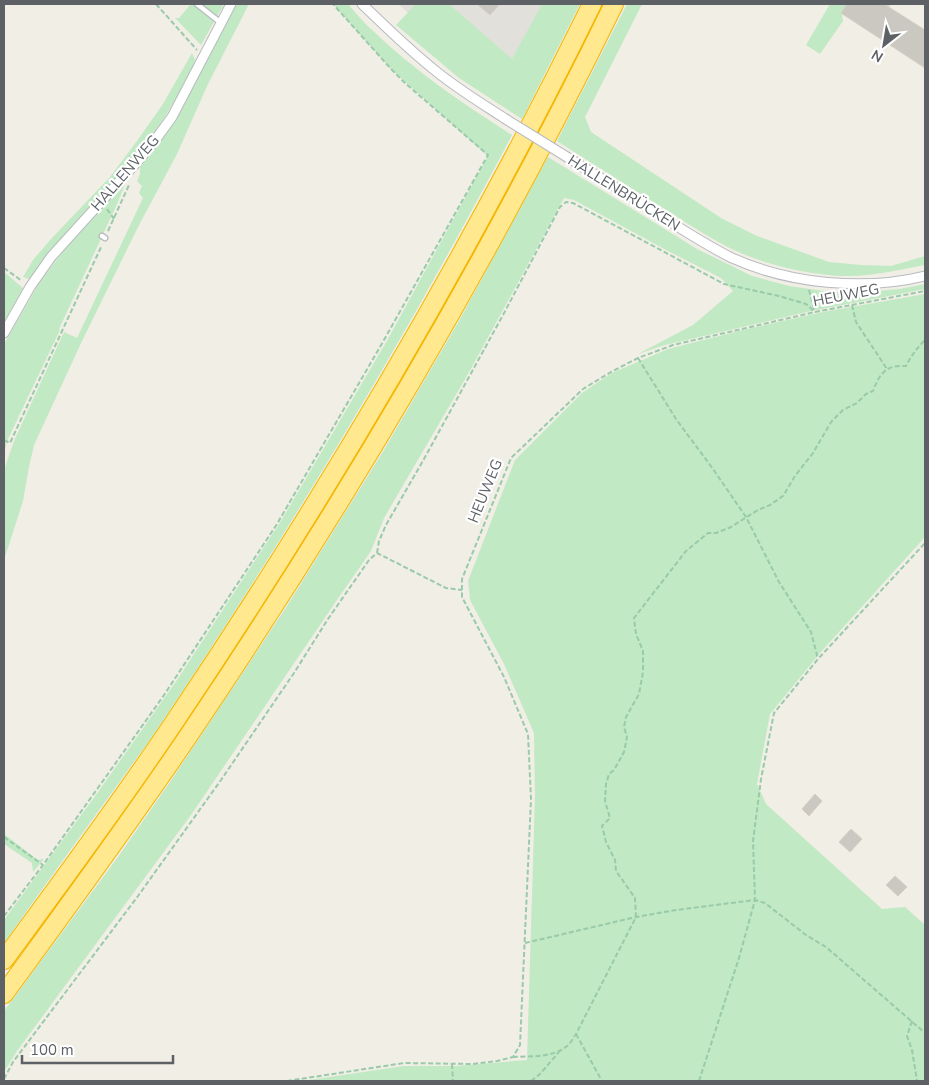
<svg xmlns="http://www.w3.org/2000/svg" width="929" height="1085" font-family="'Nunito Sans',sans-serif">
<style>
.industrial{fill:#e1e0da}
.green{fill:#c1e9c3}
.building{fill:#cbc8c2;stroke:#d5d0c3}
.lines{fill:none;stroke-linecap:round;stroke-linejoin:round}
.lane-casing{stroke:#b8bbc0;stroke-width:7}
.street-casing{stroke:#b8bbc0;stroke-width:11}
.highway-casing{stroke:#f5b500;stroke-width:20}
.path{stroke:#99caaa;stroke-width:2;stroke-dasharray:5 2.5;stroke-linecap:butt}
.lane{stroke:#fff;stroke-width:4.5}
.street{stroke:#fff;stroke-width:9}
.highway{stroke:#ffe88d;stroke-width:18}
.street-bridge-casing{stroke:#b8bbc0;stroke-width:11;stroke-linecap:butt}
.street-bridge{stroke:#fff;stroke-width:9}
.labels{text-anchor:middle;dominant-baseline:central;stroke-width:4.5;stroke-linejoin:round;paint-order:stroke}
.street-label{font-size:15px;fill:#5d6166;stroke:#fff}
</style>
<rect width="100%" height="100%" fill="#f0eee5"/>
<path class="industrial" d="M398,4H550L512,86L406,11Z"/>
<path class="green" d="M191,4H224L201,45L175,18H179Z
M236,4H249L207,86L177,154L138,227L82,341L34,445L29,467L23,501L4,560V470L14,441L64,332L77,338L143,198L139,193L142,186L137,181L140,174V166L156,146L207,60Z
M333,4H348C355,12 363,22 371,29C413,70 463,104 512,135C405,339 286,537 158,728C141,753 122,778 105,802C71,849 37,896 4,943V920L96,795L177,680L281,521L388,339L488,156L391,69Z
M416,4H449L512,59L542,4H580L522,119L459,78L396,25Z
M600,4H607L467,271L352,471L175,745L129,807L126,805L193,707Z
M627,4H642L585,117L591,132L721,218L757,236L829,262L861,265L891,266L925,256V265C898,270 870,277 842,276C803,274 757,263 722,244C696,230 672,213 647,198C617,179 587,160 557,141Z
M830,4H891L871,33L842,14L843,21L820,54L806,45Z
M192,53L195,60L193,69L186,82L160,125L115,182L59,241L29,279L23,277L33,260L52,238L110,177L137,141L163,104Z
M548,157L697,249L752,276L789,286L831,292H865L900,289L925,284V289L811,311L665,345L638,354L693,325L733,291L721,278L668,251L574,200L564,198L468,374L384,518L371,551L339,597L191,815L17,1051L4,1072V1011L118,857L170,782L287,606L384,450L459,321Z
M127,179L118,202L59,329L60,330L7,441L4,454V344L38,285L66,247Z
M4,272L23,288L4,323Z
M925,294V537L820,653L770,714L757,784L766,804L882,909L905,907L925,925V1081H302L404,1066H456L527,1060L535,796L534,733L504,664L470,600L468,581L515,460L582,393L612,373L668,349L743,330L823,312Z
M4,834L38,860L44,859L33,872L32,863L4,844Z"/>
<path class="building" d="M477,4H500L490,15Z
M847,4H884L925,30V68L841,13Z
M815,794L822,801L809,816L802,809Z
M851,829L862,839L850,852L839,842Z
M895,876L907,887L898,896L886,885Z"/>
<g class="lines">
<g class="lane-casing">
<path id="lane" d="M197,4L221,23
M102,236L105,238"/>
</g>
<g class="street-casing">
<path id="street" d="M362,4C386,27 410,51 437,72C458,89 481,103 504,118
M567,157C599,177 632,197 664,218C686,232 708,246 732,258C790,284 864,291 925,276
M4,333L30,287L51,257L137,162L153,143L172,117L231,4"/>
</g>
<g class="highway-casing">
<path id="highway" d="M4,960C62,881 120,803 175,721C329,492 470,252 592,4
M4,994C67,908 131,821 191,732C348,499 491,256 614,4"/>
</g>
<path class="path" d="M156,4L197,50
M107,209L114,219
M108,231L129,185
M4,268L22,281
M809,290L815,312
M852,305L856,322L887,369
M638,358L676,419L713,469L746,517L779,582L811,632L818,659
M4,440L10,443L102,245
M377,553L379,541L386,525L424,459L503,315L560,207L566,202L573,203L724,284L779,296L806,304L815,312
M4,837L43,865
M4,916L43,865L162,698L277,524L380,347L488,155L405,83L391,69L333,4
M525,943L636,917L676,910L755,900L765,903L806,935L826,947L925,1033
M912,1021L907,1036L912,1050L917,1081
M576,1034L602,1081
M513,1057C530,1056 553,1058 567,1046C571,1043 573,1038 576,1034L636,917L635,898L616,871L615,860L606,842L602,826L610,818L605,801L606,784L609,774L614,770L624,752L627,737L624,727L626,717L639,694L643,672V651L636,634L634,618L686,551L708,533H716L731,527L758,510L770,505L783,496L795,476L813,453L831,422L843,410L857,403L866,394L873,391C876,383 881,371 890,368C894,366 901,366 906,366C911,356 917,348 925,340
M452,1064L453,1081
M4,1079L13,1062L138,896L221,780L294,673L328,619L369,560L377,553L446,588L462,590
M287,1081L404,1063L473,1064L497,1061L513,1057L520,1045L531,799L528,734L504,677L462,597V579L511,458L583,389L611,372L638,358L673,345L815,312L925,291
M531,1081L540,1074L559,1052
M699,1081L739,958L755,900L753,841L761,779L774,713L818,659L925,543"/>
<use href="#lane" class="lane"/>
<use href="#street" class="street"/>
<use href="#highway" class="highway"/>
<g class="street-bridge-casing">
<path id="street-bridge" d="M504,118L567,157"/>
</g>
<use href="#street-bridge" class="street-bridge"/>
</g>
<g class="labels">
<g class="street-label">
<text transform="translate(125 173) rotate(-49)">HALLENWEG</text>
<text transform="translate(624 193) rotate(32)">HALLENBRÜCKEN</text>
<text transform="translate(846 295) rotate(-11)">HEUWEG</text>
<text transform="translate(485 491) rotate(-68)">HEUWEG</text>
</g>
</g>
<rect width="929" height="1085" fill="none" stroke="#5d6166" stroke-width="10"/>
<g transform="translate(884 45) rotate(211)" stroke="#ffffff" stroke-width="4" paint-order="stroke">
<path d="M0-4L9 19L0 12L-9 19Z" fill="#5d6166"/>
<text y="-8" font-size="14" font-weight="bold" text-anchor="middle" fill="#5d6166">N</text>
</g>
<path d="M22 1055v8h151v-8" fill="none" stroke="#5d6166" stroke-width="2.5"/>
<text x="30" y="1055" font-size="15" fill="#5d6166" stroke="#ffffff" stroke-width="4" paint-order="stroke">100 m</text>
</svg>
